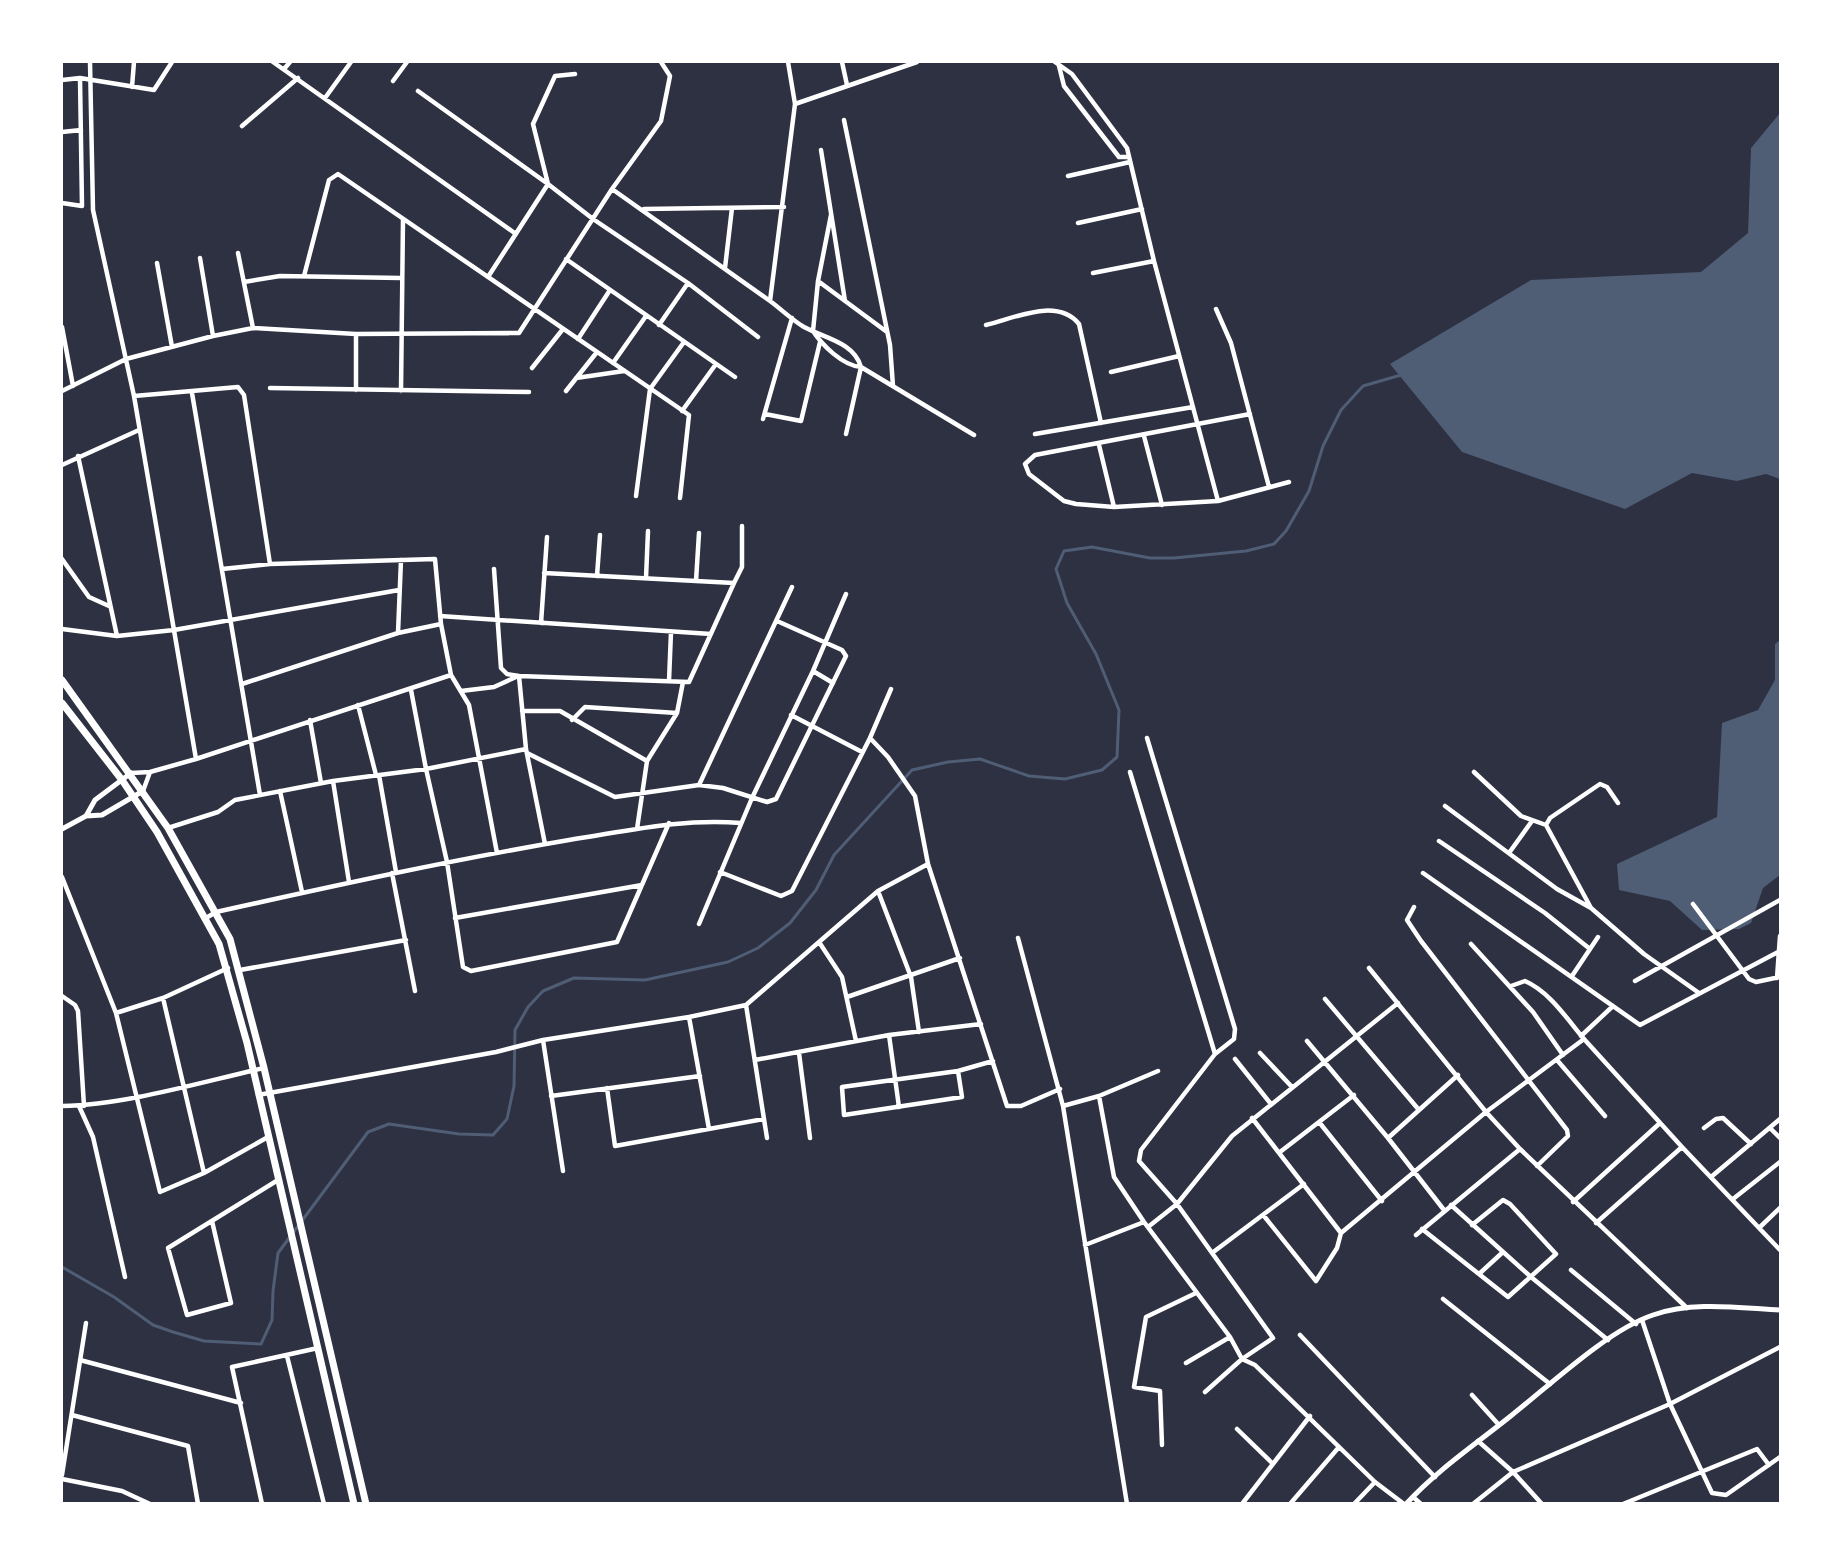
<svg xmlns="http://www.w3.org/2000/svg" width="1842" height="1565" font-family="'DM Sans',sans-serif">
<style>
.water{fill:#4f5d75}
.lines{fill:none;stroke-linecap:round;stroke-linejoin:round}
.stream{stroke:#4f5d75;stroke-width:3}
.minor{stroke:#fff;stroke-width:4.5}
.tertiary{stroke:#fff;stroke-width:5}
.primary{stroke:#fff;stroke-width:7}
</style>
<rect width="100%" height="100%" fill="#2d3142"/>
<path class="water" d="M1780,113V479L1766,474L1737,481L1692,473L1625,509L1462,452L1390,364L1531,280L1701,272L1748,233L1751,148Z
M1780,640V875L1763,888L1751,923L1739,929L1702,930L1670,901L1619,890L1617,864L1717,817L1722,723L1758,710L1775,680V644Z"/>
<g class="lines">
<path class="stream" d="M62,1267L114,1297L153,1325L173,1332L204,1341L261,1344L272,1320L273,1291L278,1253L368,1132L389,1124L459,1134L493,1135L507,1119L514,1086L515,1030L528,1007L543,991L574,978L645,980L728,962L758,948L790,923L816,890L834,855L912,770L948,762L980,759L1029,776L1065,779L1102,770L1117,757L1119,710L1096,654L1067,603L1056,569L1064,551L1092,547L1150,558H1174L1246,551L1274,544L1286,531L1309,491L1323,446L1341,410L1363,386L1401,375"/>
<path class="minor" d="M90,62L93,210L134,396L196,759
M273,62L516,234
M842,62L847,85
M1055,62L1072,74L1127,148L1154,261L1218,501L1289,482
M1059,66L1064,86L1119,157H1127
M284,69L290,62
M80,78L154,90L172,62
M62,80L80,78L82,206L62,203
M393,81L407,62
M132,87L134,62
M418,91L548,184L593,219L688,283L758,337
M325,98L351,62
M795,104L917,62
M844,120L890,345L893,386
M242,126L298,78
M62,132L81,130
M821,150L845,301
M1068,176L1130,162
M612,189L770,301L795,104L788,62
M644,209L784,207
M831,215L818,281L813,331C822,345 843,366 861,367L974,435
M1078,223L1142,209
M238,253L253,328
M200,258L213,336
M566,259L735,377
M157,263L172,347
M725,268L732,208
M1093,273L1154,261
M304,276L329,180L338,174L689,415L680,498
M488,277L548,184L533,124L555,76L575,74
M818,281L887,332
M244,282L280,276L401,278
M770,301C781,309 792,320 804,327C824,338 854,342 861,367L846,434
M1216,309L1231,343L1269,487
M659,325L688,283
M986,325C1015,318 1057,297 1079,324L1101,423
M62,327L73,386
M356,334V390
M578,339L610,290
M613,363L646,316
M532,368L563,329
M1111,372L1179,356
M576,378L624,371
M270,388L529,392
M62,391L126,359L213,336L253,328L356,334L519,333L612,189L661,121L670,76L661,62
M401,391L403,219
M566,391L597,352
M192,393L260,795
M134,396L238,387L244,395L270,564
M682,411L716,364
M765,414L801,421L820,342
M763,419L792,318
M1035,434L1193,407
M1144,436L1162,505
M1099,445L1114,507
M78,456L117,636
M62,465L139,430
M636,496L650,389L684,342
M1218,501L1114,507L1076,504L1064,501L1029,474L1025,464L1035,455L1250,414
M62,559L89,597L109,606
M494,569L501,668L507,674L519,676
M544,573L734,583L689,682L519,676L526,749L545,844
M597,576L600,535
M646,578L648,531
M696,581L699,533
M734,583L742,567V526
M440,616L711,634
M541,623L547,537
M62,629L117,636L174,630L399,590
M398,633L401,560
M813,671L833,683
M451,675L469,705L497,853
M669,681L671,632
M242,684L398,633L441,624
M411,690L426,769L447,862L463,967L471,971L617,942L669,823
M461,691L494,687L516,677
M358,705L376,775
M522,711H560L647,761
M791,715L862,752
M310,720L321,783
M572,720L585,707L677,713
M870,738L888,757L915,796L928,864L1007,1106H1021L1060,1089
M1147,738L1235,1029L1234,1039L1215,1054L1141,1150L1139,1161L1177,1204L1273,1338L1242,1359L1205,1392
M527,753L615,797L699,785L723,788L767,802L776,799L846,656L842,650L777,621
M1130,772L1215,1054
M1474,772L1521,816L1546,825
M131,773L150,772L196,759L451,675L441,624L435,559L270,564L222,569
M379,775L396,872
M333,781L349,882
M699,785L792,587
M143,791L150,772
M280,791L302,892
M1445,806L1557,889L1591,908L1644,954L1699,993
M168,828L218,812L235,800L333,781L426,769L526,749
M637,829L647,761L677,713L683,682
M1439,841L1545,913L1590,949
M1509,853L1532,821
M720,872L781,896L792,891L870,738L891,689
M392,873L415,991
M1423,873L1640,1025L1780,951
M62,877L116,1013L160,1192L204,1173L268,1137
M878,891L911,977L919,1032
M1693,904L1749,979L1756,982L1780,977
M1414,907L1407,920L1421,941L1567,1130L1568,1136L1537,1166
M1591,908L1546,825L1550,818L1600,784L1607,787L1618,803
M206,918L216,912C333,886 451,860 569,840C628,831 681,818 741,823
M455,918L642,885
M699,924L752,798L813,671L846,594
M1018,938L1063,1106L1127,1504
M819,942L842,977L856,1041
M1471,944L1533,1012L1563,1055
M1369,968L1486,1112L1520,1149L1687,1308
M240,970L406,940
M1572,976L1598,937
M1777,978L1780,936
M1635,981L1780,900
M1511,986L1525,981C1550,992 1567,1019 1584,1039
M62,996L75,1005L78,1011L84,1106
M847,997L960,958
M163,998L204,1173
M1325,999L1419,1110
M746,1005L767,1138
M116,1013L163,998L228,968
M689,1017L709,1129
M889,1035L899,1107
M1581,1036L1613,1006
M543,1040L563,1171
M1307,1041L1388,1138L1444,1210
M799,1053L810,1138
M1260,1053L1292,1087
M1235,1059L1271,1104
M755,1060L889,1035L981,1024
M1557,1060L1605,1116
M958,1071L962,1097L844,1115L842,1087L958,1071L993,1061
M607,1088L615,1146L764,1119
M258,1095L496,1052L543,1040L689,1017L746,1005L878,891L928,864
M551,1096L700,1076
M1099,1096L1114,1177L1144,1222L1230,1337L1242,1359L1255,1365L1375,1482L1404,1504
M62,1106C126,1105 201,1082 264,1068
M79,1106L93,1137L125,1277
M1063,1106L1099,1096L1158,1071
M1252,1118L1341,1233L1486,1112L1584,1039L1682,1147L1780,1250
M1319,1122L1382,1201
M1704,1128L1716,1119L1723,1118L1751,1144
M1770,1128L1780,1138
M1388,1138L1458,1075
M1280,1152L1354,1095
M1711,1177L1780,1119
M1733,1199L1780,1162
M1573,1202L1660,1123
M1451,1205L1531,1277L1608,1340
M1264,1216L1316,1281L1337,1248L1341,1233
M212,1221L231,1303L187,1315L168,1248L278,1180
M1596,1223L1682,1147
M1148,1227L1177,1204L1232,1136L1398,1003
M1760,1227L1780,1208
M1422,1229L1508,1297L1556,1254L1510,1204L1503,1200L1472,1225
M1416,1235L1520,1149
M1085,1245L1144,1222
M1212,1253L1304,1184
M1571,1270L1636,1324
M1479,1274L1503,1252
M1443,1299L1550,1384
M1642,1320L1670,1404L1712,1493L1726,1495L1780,1457
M1300,1335L1435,1477
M287,1356L324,1504
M80,1360L241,1403
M1186,1363L1230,1337
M1472,1395L1499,1425
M72,1415L188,1446L198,1504
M1237,1429L1271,1462
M1478,1441L1513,1472L1542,1504
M1162,1445L1160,1391L1134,1387L1146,1317L1196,1293
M62,1475L86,1323
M62,1479L122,1491L150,1504
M1413,1497L1421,1504
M262,1504L232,1367L318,1348
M1242,1504L1310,1416
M1290,1504L1339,1447
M1354,1504L1375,1482
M1473,1504L1513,1472L1670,1404L1780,1347
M1623,1504L1757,1449L1769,1465"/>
<path class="tertiary" d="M86,816L95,800L131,773
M62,829L86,816L102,815L143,791
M1406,1504C1437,1470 1476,1444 1512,1415C1550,1385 1608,1330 1653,1315C1693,1301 1739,1308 1780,1310"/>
<path class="primary" d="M62,680L168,828L230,939L264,1068L366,1504
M62,703L122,780L157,832L219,944L247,1043L354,1504"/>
</g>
<rect width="1842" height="1565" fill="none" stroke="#ffffff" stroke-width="126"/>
</svg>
